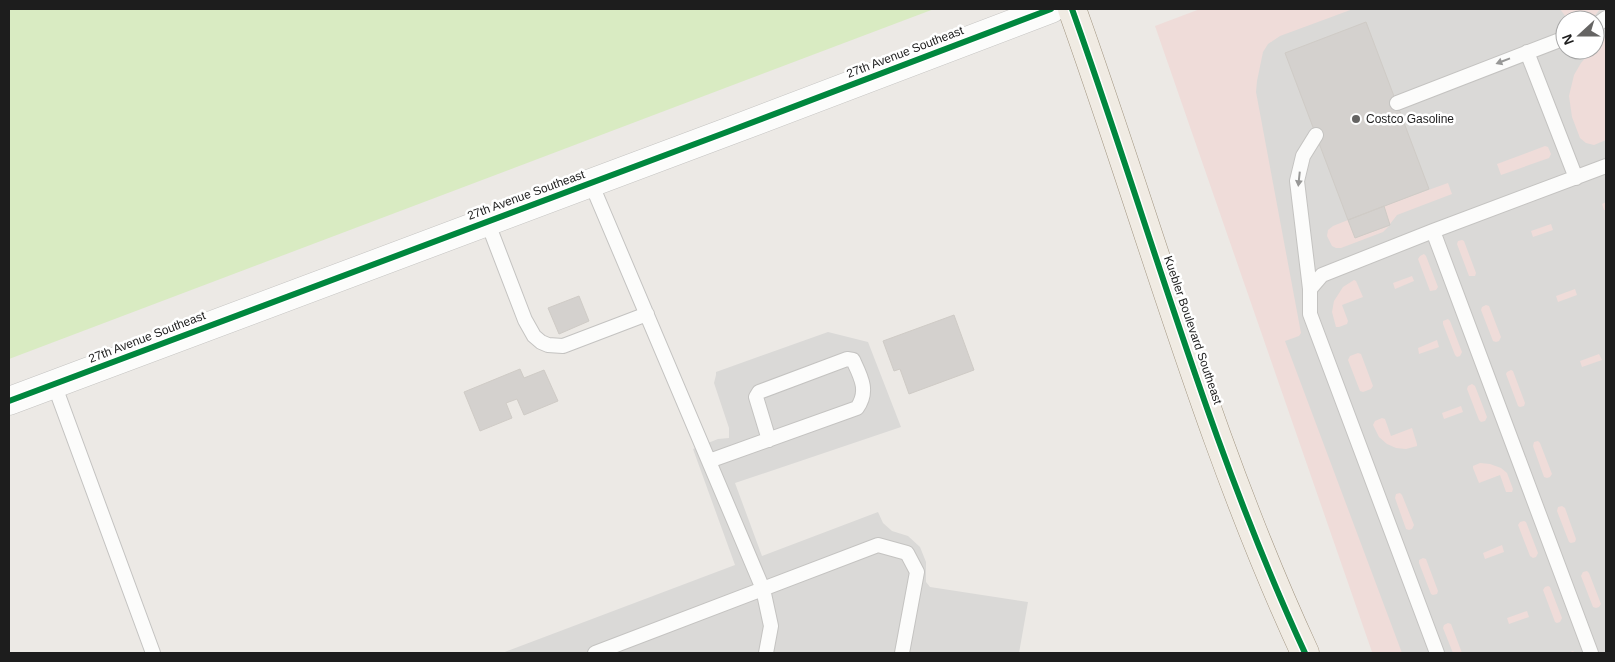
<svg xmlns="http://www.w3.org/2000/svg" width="1615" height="662" font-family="Helvetica,sans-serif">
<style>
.commercial{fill:#efdcd9;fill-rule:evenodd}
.grass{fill:#d9ebc2}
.parking{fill:#dad9d7;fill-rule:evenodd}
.building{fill:#d4d1ce;stroke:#cfcbc6}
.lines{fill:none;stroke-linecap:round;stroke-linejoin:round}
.service-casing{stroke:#c4c3c1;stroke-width:16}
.minor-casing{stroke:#c4c3c1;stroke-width:29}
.primary-casing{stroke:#a29682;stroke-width:29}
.service{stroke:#fcfcfb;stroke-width:14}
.minor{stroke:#fcfcfb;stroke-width:28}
.primary{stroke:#f0ebe3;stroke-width:28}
.cycleway-casing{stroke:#fff;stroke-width:9}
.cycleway{stroke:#00873e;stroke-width:6}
.oneway{fill:#989897}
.poi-dot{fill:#656463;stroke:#fff;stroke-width:2}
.labels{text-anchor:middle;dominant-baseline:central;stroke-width:5;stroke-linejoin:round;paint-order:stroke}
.street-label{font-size:12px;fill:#1d1d1d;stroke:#fff}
.poi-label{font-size:12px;fill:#1d1d1d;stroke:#fff;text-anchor:start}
</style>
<rect width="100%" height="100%" fill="#ece9e5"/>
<path class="commercial" d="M1200,9H1606V653H1372V652L1155,26ZM1565,20H1595V50H1565Z"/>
<path class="grass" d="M9,9H934L9,359Z"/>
<path class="parking" d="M1353,9H1560L1566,17L1573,20H1565V50H1592L1581,63L1574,75L1569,96L1572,117L1580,138L1586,143L1594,145L1606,140V202L1602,204L1604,210H1606V653H1575L1573,651L1568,653H1462L1451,624L1448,623L1444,625L1443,628L1453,653H1402L1285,341L1299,336L1301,333L1256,92L1257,81L1263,52L1268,44L1280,36ZM1545,146L1548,147L1551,154L1549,158L1501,175L1497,164ZM1448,183L1452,194L1397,215L1390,224L1384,206ZM1348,220L1355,238L1389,226L1383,232L1341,248H1336L1332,246L1327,236L1328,230L1333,226ZM1551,224L1553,230L1533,237L1531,231ZM1462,240L1464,241L1476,273L1475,276H1469L1457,244L1458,241ZM1424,254L1426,256L1438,287L1436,290L1430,291L1418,259L1420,256ZM1412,276L1414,281L1395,289L1393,283ZM1354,280L1356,281L1363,297L1342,305L1348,321L1347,324L1339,327H1336L1332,312L1334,301L1343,287ZM1575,289L1577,295L1558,302L1556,296ZM1486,305L1489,306L1501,337L1499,341L1496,342L1493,341L1481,310L1482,307ZM1448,319L1450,321L1462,352L1460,356L1457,357L1455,355L1443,324V321ZM1437,340L1439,347L1419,354L1418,348ZM1358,353L1361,354L1373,386L1371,389L1363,392L1360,391L1348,360L1350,356ZM1599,354L1602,360L1582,367L1580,361ZM1511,370L1513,371L1525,403L1524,406L1520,407L1518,406L1506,374L1507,372ZM1472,384L1475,386L1487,417L1485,421L1481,422L1479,420L1467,389L1468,386ZM1461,406L1463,412L1444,419L1442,413ZM1382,418L1385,419L1391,436L1412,428L1417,444V446L1406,449L1396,448L1387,444L1379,437L1373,425L1375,421ZM1538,441L1540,443L1552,474L1550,477L1547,478L1544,477L1533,446L1534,442ZM1480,463L1490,464L1501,468L1507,473L1513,489L1512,492H1506L1500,475L1479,483L1473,468V466ZM1400,493L1402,495L1414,525L1412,529L1409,530L1406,529L1395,498L1396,494ZM1562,506L1565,508L1576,539L1575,542L1571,543L1569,542L1557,511L1558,507ZM1524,521L1526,522L1538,553L1536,557L1533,558L1530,556L1518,525L1520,522ZM1502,545L1504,552L1485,559L1483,553ZM1423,558L1426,559L1438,591L1437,594L1433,595L1431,594L1419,563V560ZM1587,571L1589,573L1601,604L1599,607L1596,608L1593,607L1581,576L1583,572ZM1548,586L1550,587L1562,618L1560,622L1557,623L1555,622L1543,590L1545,587ZM1527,611L1529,617L1509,624L1507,618Z
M1600,9H1606V37L1595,47V20H1588L1593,18Z
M828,332L868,342L901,427L735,483L762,556L878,512L883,523L892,531L908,536L920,547L926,562V582L930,587L1028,602L1019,653H502L735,565L693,449L718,439L729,438V428L714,383L716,375V372Z"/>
<path class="building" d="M1366,22L1429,189L1348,220L1285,53Z
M1384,206L1390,225L1355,238L1348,220Z
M579,296L589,321L559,334L548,308Z
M954,315L974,370L909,394L900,369L894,371L883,341Z
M520,369L524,378L544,370L558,401L524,415L517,399L506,403L512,418L480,431L464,392Z"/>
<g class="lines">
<g class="service-casing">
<path id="service" d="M1595,26L1606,18
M1527,52L1576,178
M1397,103L1565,38
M591,183L763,589L771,626L766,653
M487,221L525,320L534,336L541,342L548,345L563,346L647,314
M1433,231L1591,653
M1310,289L1297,181L1303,156L1316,135
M54,384L153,653
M709,461L857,408C869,391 861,377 853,360L847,359L759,392L756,397L769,440
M595,653L878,545L907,553L917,572L902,653
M1437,653L1310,314V289L1322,275L1433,231L1606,166"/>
</g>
<g class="minor-casing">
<path id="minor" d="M9,401L727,132L1051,9"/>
</g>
<g class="primary-casing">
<path id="primary" d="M1072,9C1149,224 1209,446 1305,653"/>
</g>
<use href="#service" class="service"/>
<use href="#minor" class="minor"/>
<use href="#primary" class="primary"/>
<g class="cycleway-casing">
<path id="cycleway" d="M1072,9C1149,224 1209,446 1305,653
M9,401L727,132L1051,9"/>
</g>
<use href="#cycleway" class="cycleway"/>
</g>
<defs><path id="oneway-solid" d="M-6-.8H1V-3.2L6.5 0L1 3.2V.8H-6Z" transform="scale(1.25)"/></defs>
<g class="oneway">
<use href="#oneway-solid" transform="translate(1503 61) rotate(159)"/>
<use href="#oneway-solid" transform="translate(1299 179) rotate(96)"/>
</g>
<circle class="poi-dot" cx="1356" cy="119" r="5"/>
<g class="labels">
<g class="street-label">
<text transform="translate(905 52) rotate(-21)">27th Avenue Southeast</text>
<text transform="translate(526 195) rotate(-20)">27th Avenue Southeast</text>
<text transform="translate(1193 330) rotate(71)">Kuebler Boulevard Southeast</text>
<text transform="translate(147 337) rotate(-21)">27th Avenue Southeast</text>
</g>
<g class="poi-label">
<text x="1366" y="119">Costco Gasoline</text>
</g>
</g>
<rect width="1615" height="662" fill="none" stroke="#1d1d1d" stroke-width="20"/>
<g transform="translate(1580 35) rotate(249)"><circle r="24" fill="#ffffff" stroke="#a5a5a5"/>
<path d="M0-4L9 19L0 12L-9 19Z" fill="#656463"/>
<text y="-8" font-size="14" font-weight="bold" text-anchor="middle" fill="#1d1d1d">N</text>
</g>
</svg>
